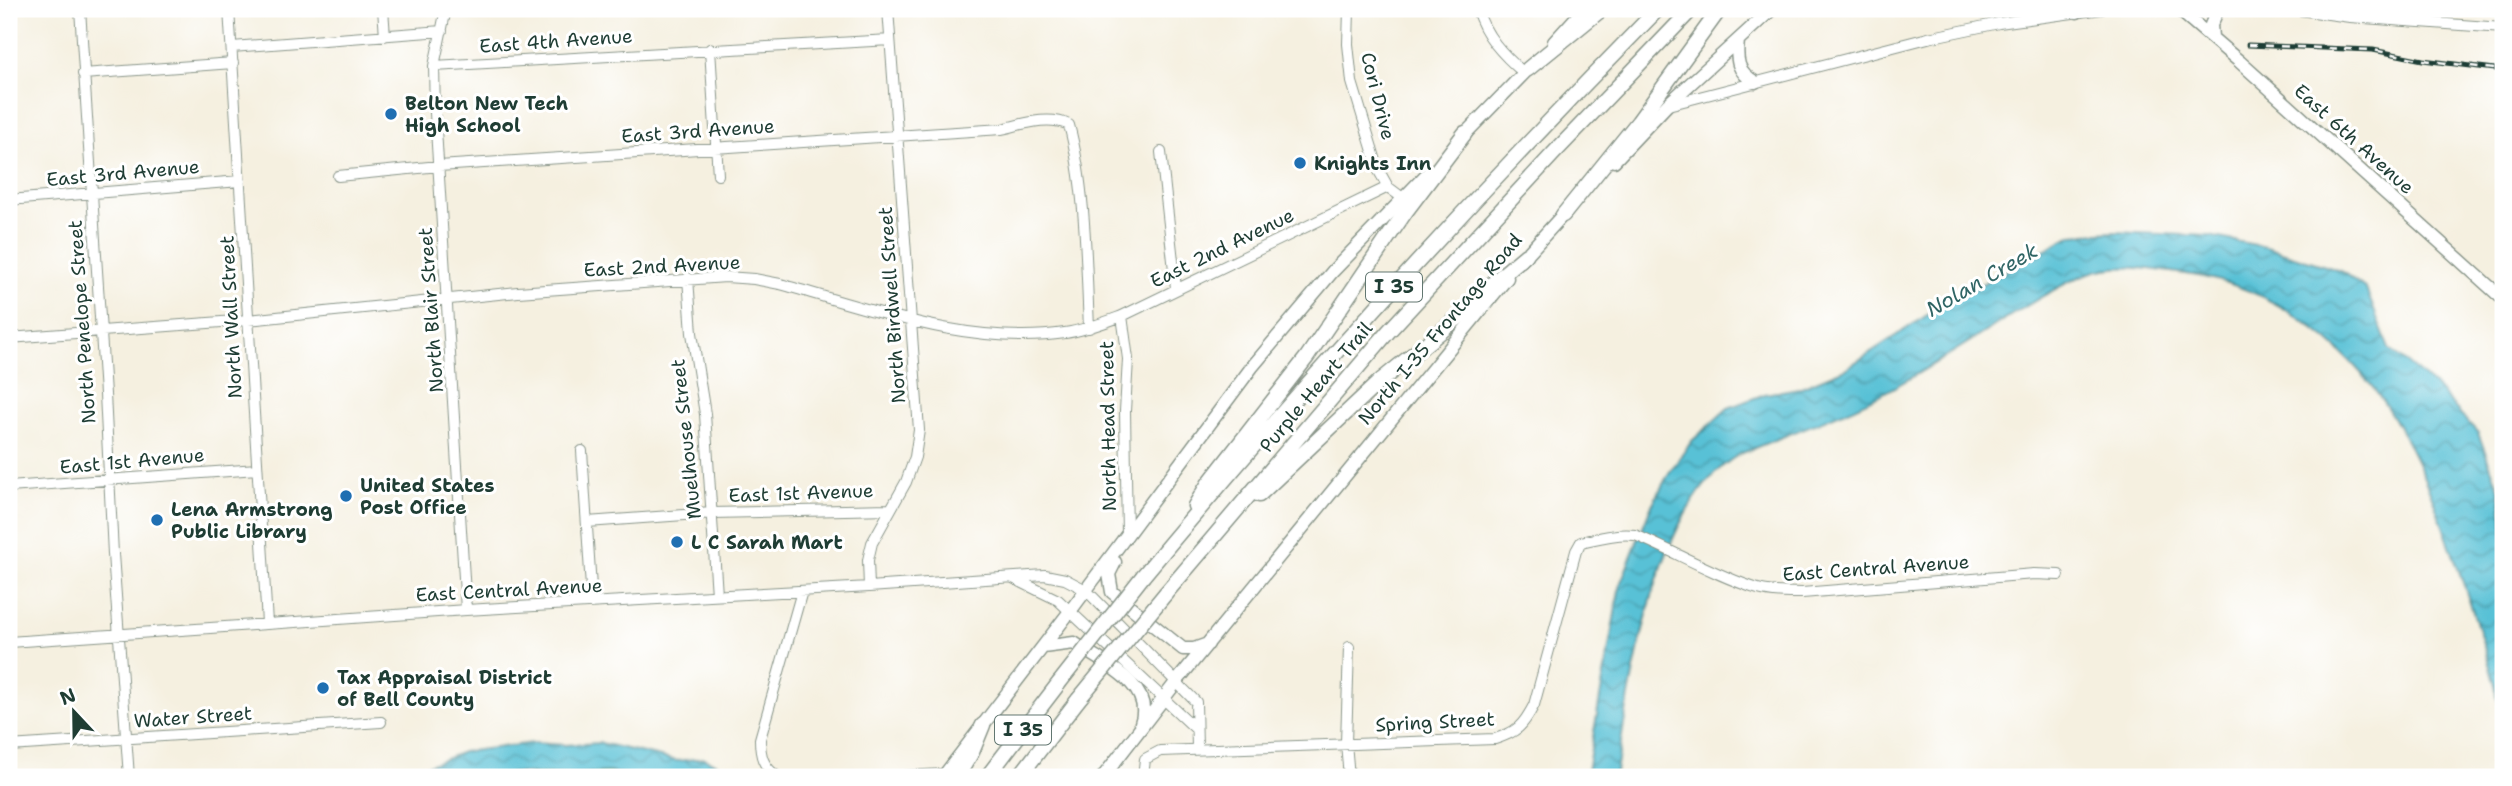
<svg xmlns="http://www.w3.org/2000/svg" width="2512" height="786" font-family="'Shantell Sans',sans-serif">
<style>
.park{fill:#70c88d;stroke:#488260;stroke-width:2}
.water{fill:url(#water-waves);stroke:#3c7f85;stroke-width:2}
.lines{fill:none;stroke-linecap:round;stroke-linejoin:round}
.minor-casing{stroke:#8a968a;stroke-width:12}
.major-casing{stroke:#8a968a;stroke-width:15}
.highway-casing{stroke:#8a968a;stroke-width:17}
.minor{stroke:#fff;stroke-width:10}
.major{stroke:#fff;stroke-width:12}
.highway{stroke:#fff;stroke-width:14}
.rail-casing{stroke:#1f3d34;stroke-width:5}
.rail{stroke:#fff;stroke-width:2.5;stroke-dasharray:8;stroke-linecap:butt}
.highway-bridge-casing{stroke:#8a968a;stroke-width:17;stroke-linecap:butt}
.highway-bridge{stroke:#fff;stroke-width:14}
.poi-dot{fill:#1f6fb2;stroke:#fff;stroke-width:2.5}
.labels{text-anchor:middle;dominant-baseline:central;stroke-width:6;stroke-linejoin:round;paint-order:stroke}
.shield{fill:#fff;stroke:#627771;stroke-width:2}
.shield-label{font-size:18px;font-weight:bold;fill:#1f3d34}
.street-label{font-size:19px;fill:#1f3d34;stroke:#fff}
.poi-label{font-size:19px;font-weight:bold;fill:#1f3d34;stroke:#fff;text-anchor:start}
.water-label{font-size:21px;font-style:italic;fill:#306565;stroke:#fff}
</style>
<defs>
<pattern id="water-waves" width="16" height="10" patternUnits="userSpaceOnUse" patternTransform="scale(1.75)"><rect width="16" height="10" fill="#59c1d6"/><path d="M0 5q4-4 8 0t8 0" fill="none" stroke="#499eae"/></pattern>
</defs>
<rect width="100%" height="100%" fill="#fff"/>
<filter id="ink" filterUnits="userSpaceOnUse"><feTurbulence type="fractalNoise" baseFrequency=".0143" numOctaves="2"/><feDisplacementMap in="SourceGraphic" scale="14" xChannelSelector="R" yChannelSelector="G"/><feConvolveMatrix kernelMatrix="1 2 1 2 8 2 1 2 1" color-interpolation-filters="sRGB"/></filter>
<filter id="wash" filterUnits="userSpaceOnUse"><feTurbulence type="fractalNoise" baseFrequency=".00686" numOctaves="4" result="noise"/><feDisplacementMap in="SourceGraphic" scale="28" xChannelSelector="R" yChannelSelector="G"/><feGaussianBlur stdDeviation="1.57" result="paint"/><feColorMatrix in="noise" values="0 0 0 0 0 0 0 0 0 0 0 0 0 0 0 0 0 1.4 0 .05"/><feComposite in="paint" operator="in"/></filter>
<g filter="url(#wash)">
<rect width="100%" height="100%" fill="#f5f0e0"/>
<path class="park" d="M608,772L643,777H526L540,773L568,775Z"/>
<path class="water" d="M2113,232L2209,236L2266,247L2341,271L2366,289L2389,349L2435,386L2478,433L2499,489L2503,517V721C2493,670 2476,620 2459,571C2442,523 2426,475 2401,431C2358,351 2277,286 2186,274C2155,270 2120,262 2089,273C2063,283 2038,299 2013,314C1975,338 1937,363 1898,385C1848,413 1792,432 1740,454C1653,503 1631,687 1615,777H1586L1620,585L1650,509L1669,473L1692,441L1728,408L1765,394L1799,388L1845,369L1941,306L2072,235Z
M533,743L565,745L601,743L677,761L705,758L727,770L747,777H643L608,772L568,775L512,773L492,777H399L463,752Z"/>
</g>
<g filter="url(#ink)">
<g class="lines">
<g class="minor-casing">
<path id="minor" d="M80,9L105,394L113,554L129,777
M229,9L267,623
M383,9L385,36
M446,9L434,66L435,113L466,610
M1349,9L1348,44L1352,82L1379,171L1388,187L1404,199
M1477,9C1485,36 1503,55 1524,73
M2292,9L2350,17L2503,28
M232,47L442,31
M710,49L718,175
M434,66L890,40
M83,74L233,63
M1668,105L1928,38L1999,23L2102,9
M1161,152L1176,288
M338,176L439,166L1002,129C1023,124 1049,115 1069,125C1086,188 1086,263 1089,328
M9,200L240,181
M688,278L692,333L705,414L717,595
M1122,316L1128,359L1125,411L1127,536
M9,338L248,320L518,292L726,277L754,279L780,284C870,309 970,347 1065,333C1085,330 1103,323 1122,316L1388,187
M582,451L592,603
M9,487L257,469
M587,522L712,513L890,509
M1013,578L1058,600L1196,729
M869,587L868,560L872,543L906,482L915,457L919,430L888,9
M9,642L466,610L869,587L1045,575L1065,579L1086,590L1196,702L1197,749
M9,746L381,722
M778,777C763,767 760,756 760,739L802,591
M882,777L945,774
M1143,777L1145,759L1160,751L1495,739C1517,732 1523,726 1534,705L1576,551L1581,542C1599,538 1617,533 1635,535C1676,552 1716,576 1758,589C1772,593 1787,593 1802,593L2034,574L2059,575
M1349,777L1346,743L1349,647"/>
</g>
<g class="major-casing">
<path id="major" d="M2178,9L2240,62L2503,299
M2077,12L2083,9
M2212,37L2211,25L2218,9
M1738,40C1736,60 1737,72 1755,82
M1554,42L1584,9
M1459,140L1534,63
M1614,161L1667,105L1772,9
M1521,261L1570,207
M1115,562L1109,574L1112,592L1183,649H1194L1208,644
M1043,647L1074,643C1101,662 1155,684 1141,723
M943,777L1071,610L1252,367L1333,271L1430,171
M1103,777L1177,681L1507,278"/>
</g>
<g class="highway-casing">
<path id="highway" d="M1528,69L1602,9
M1563,215L1638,122L1720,9
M1259,495L1379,382L1465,312L1495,281L1526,255
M1195,506L1209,483L1307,357L1406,211L1465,133
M1143,576C1306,380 1479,191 1658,9
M1166,593L1388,332L1553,154L1692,9
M957,777L972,752L983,725
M987,777L1059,683
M1019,777L1078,700"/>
</g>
<use href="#minor" class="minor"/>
<use href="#major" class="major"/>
<use href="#highway" class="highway"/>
<g class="rail-casing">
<path id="rail" d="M2248,45L2373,50L2423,60L2503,70"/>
</g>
<use href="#rail" class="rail"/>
<g class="highway-bridge-casing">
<path id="highway-bridge" d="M1059,683L1143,576
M1078,700L1166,593"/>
</g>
<use href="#highway-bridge" class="highway-bridge"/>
</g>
</g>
<g class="poi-dot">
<circle cx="391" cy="114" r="7"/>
<circle cx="1300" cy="163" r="7"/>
<circle cx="346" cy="496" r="7"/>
<circle cx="157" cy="520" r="7"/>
<circle cx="677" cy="542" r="7"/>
<circle cx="323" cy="688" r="7"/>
</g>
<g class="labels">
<g class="shield">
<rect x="1366" y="272.5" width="56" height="29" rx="5"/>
<rect x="995" y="715.5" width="56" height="29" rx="5"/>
</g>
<g class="shield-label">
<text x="1394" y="287">I 35</text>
<text x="1023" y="730">I 35</text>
</g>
<g class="street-label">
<text transform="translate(556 41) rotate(-4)">East 4th Avenue</text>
<text transform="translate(1378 96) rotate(76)">Cori Drive</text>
<text transform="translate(698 131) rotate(-4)">East 3rd Avenue</text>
<text transform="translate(2354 139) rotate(42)">East 6th Avenue</text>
<text transform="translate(123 173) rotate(-5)">East 3rd Avenue</text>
<text transform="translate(1222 248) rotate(-26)">East 2nd Avenue</text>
<text transform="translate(662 266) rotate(-3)">East 2nd Avenue</text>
<text transform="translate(892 305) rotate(-94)">North Birdwell Street</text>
<text transform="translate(431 310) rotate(-94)">North Blair Street</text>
<text transform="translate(231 317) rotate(-93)">North Wall Street</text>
<text transform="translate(82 322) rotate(-94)">North Penelope Street</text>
<text transform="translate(1440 329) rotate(-50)">North I-35 Frontage Road</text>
<text transform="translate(1316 387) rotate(-50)">Purple Heart Trail</text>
<text transform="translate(1108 426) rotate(-91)">North Head Street</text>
<text transform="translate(686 439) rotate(-96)">Muelhouse Street</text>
<text transform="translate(132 461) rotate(-5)">East 1st Avenue</text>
<text transform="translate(801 493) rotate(-2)">East 1st Avenue</text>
<text transform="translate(1876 568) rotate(-4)">East Central Avenue</text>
<text transform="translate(509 590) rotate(-3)">East Central Avenue</text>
<text transform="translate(193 717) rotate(-4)">Water Street</text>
<text transform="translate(1435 722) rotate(-3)">Spring Street</text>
</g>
<g class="poi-label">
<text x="405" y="103">Belton New Tech<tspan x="405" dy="22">High School</tspan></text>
<text x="1314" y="163">Knights Inn</text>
<text x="360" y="485">United States<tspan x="360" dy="22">Post Office</tspan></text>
<text x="171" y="509">Lena Armstrong<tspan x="171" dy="22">Public Library</tspan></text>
<text x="691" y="542">L C Sarah Mart</text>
<text x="337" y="677">Tax Appraisal District<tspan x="337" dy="22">of Bell County</tspan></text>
</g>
<g class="water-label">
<text transform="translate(1982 280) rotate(-30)">Nolan Creek</text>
</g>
</g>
<rect width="2512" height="786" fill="none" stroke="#fff" stroke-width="35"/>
<g transform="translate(74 712) rotate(338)" stroke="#ffffff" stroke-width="5" paint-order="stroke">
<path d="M0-5L12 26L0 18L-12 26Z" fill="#1f3d34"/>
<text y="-10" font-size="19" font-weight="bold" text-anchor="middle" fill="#1f3d34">N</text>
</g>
</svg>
